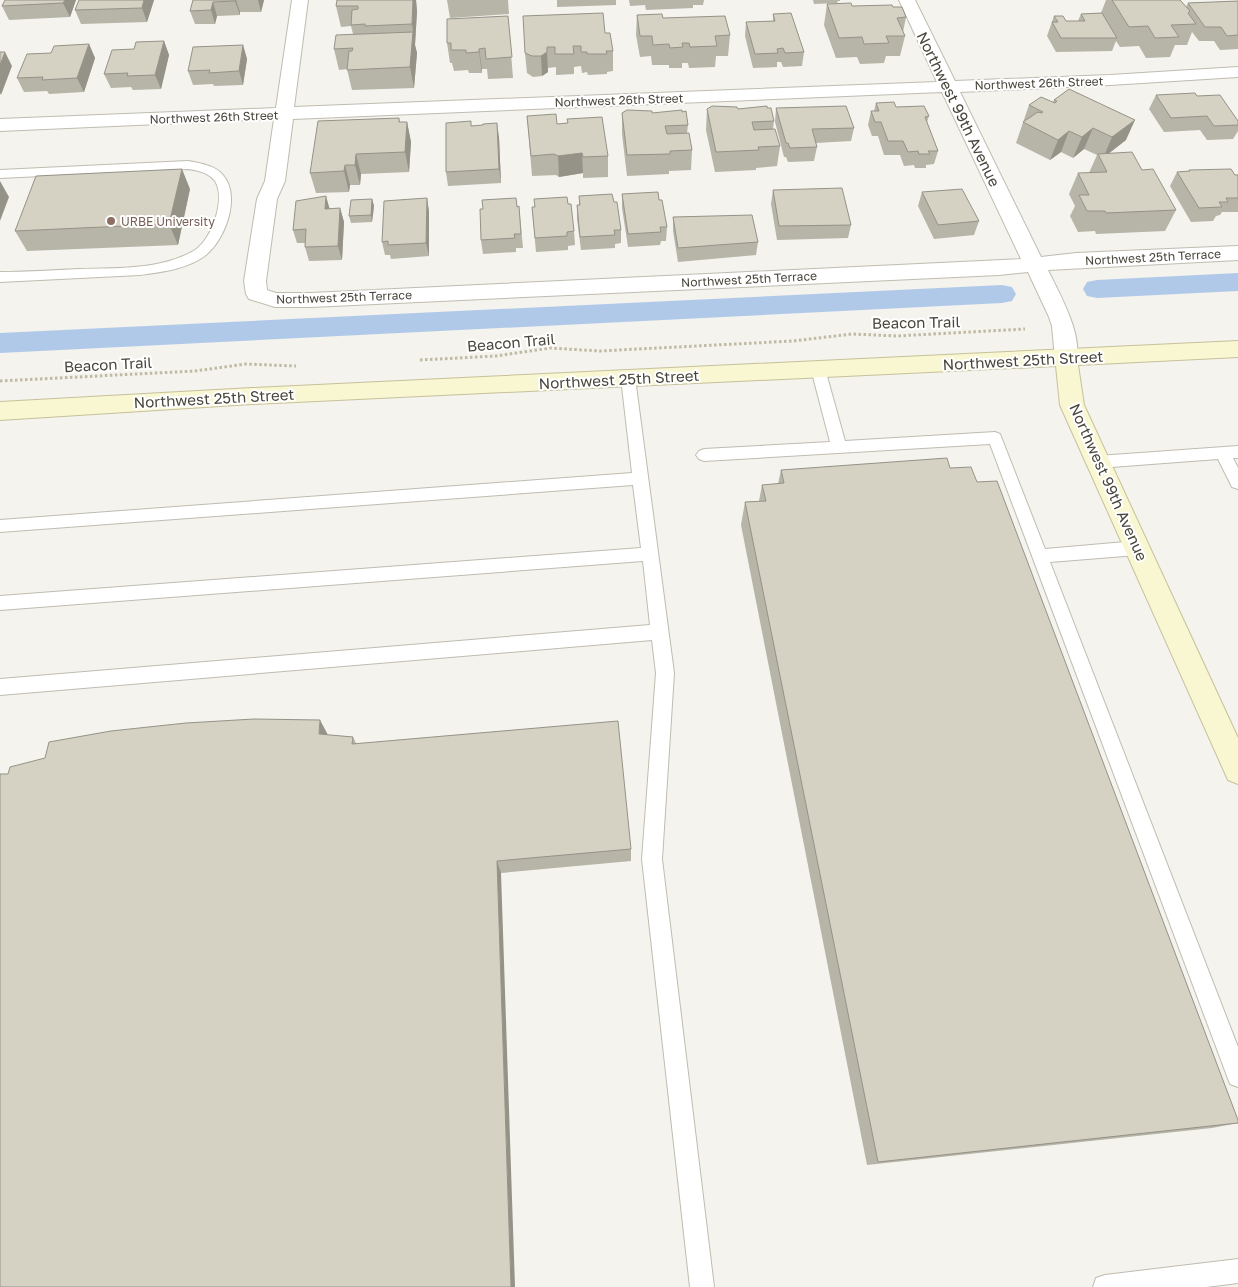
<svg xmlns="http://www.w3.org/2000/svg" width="1238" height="1287" font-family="'Golos Text',sans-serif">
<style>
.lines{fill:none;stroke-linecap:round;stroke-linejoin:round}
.canal{fill:#b1c9e9;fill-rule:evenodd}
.lane-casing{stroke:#bfbcb0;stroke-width:2}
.street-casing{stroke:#bfbcb0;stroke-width:2}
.secondary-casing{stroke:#c6c19b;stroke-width:2}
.path{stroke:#bfbaa3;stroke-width:3;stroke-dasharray:2.5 2.5;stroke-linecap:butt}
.lane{fill:#fff;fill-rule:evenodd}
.street{fill:#fff;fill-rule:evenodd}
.secondary{fill:#f9f6d2;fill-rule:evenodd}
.wall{fill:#b7b4a8}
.shaded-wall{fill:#959288}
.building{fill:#d5d1c3;stroke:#959288}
.education-dot{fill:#8d6e63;stroke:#fff;stroke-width:2}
.labels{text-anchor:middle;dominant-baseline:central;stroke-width:4;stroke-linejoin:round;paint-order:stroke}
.far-street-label{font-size:12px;fill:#48453b;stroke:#fff}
.far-education-label{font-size:12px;fill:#785e54;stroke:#fff;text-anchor:start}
.street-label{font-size:15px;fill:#48453b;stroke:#fff}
</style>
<rect width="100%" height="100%" fill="#f4f3ed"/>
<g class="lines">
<path class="canal" d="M1238,273V291L1097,298L1087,296L1083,289L1087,282L1097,280Z
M1002,285L1012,287L1016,294L1012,301L1002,303L0,353V333Z"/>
<g class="lane-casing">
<path id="lane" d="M188,161C199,163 212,165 220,172C243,192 226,239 206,255C188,269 162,272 140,275L0,282V272C27,272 53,270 80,269C117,268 162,270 195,250C212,239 226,199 215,181C209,173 198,170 188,169L0,178V170Z
M818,364L823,365L825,369L845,441L995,432L1000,434L1045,549L1137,541L1143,543L1145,548L1143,553L1137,555L1050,562L1238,1047V1087L1230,1084L990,444L704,461L699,459L696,455L699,451L704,449L830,442L811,369L813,365Z
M628,373L633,374L635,378L674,673L662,859L714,1287H690L642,859L656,673L652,640L0,695V679L650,625L643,561L0,610V596L641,548L633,485L0,532V520L632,473L621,378L623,374Z
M1238,446V458H1233L1238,468V489L1232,487L1218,459L1098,468L1092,466L1090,462L1092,458L1098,456Z
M1238,1259V1283L1206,1287H1093L1096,1278L1105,1275Z"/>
</g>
<g class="street-casing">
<path id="street" d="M292,0H308L294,107L937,82L899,0H915L955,81L1110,75L1238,67V77L1110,85L960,92L1041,257L1076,253L1238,246V260L1048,270C1058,291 1087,341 1074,364L1066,366L1058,364L1055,358L1052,326L1049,317L1028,272L999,275L311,307H275L249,299L246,294L244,281L257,199L265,181L274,119L0,131V119L276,108ZM942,92L1021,259L311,293H276L267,290L266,281L277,199L285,181L293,119Z"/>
</g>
<g class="secondary-casing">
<path id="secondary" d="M1238,341V357L1078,365L1084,405L1238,738V784L1228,780L1060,405L1056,366L252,404L0,420V402L252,388Z"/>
</g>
<path class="path" d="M420,360L496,356L550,348L600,351L793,341L852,334L897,336L1025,329
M0,381L195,371L246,364L296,366"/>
<use href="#lane" class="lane"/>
<use href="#street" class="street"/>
<use href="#secondary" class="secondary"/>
</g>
<path class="wall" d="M76,0L70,17L9,20L2,6Z
M154,0L147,22L81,24L75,10Z
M193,0H264L261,12H240V15L217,16L215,24H195L190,11Z
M337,0H416L417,11L415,45L417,53L414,88L352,90L347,69L339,70L334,49L353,34L351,26L341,27L336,6Z
M447,0H508L509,14L450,18Z
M557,0H616V5L557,7Z
M629,0H704L703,5H693V8L646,10L645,5L630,6Z
M813,0H840V1H838L837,3L814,4Z
M1106,0H1180L1186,7L1188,3L1238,1V49L1220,50L1214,41H1199L1192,32L1187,45H1175L1170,57L1146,58L1139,46L1120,47L1116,41L1112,51L1056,52L1047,36L1054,16L1066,21H1078L1081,14L1101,13Z
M827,4L852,6L893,7L906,17L903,32L905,36L900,56H886L884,63L860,64L857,57L836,58L824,25Z
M773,14L804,52L802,66L783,67L781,62H777V67L753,68L745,36L746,22L773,21Z
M637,15L663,18L730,35L728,56H716L715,67L689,68L688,63H682V68H669V65H652L651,56L640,57L636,35Z
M508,16L513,78L488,79L487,69H482V73H469L468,70L454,71L452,63H450L447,43Z
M605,33L613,51V71L607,72V74L588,75L587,72L582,73L581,66L574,67V74L556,75V67L548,68V72L542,76L533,77L527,73L525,53Z
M164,41L169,55L161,89L133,90L131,87L111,88L104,74L134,49Z
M89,44L95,58L84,92L49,94L47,91L24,92L17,78L51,53Z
M243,45L247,59L243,85L214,86L213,84L193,85L188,71Z
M1156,95L1197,96L1238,121V131L1233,139L1207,140L1200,130L1164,132L1149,109Z
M1054,100L1126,140L1109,153L1142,170L1176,210L1165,231L1096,234L1095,231L1078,232L1070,216L1075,206L1069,194L1078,173H1089L1097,155L1084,149L1073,158L1061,152L1050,160L1016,143L1029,105L1053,102Z
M876,103L896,107L929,116L927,122L938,151L934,164L926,165V168H915L914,165L904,166L900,155H884L878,136H872L868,125L871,111H874Z
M776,108L854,128L851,141L816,143L817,147L814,161L788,162L786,157H784L775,122Z
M707,109H738L774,121L773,129L780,146L777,166L756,168V170L715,172L706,130Z
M622,113H652L688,125L687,133L692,150L691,170L669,171V174L627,176L622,134Z
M527,116L557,124L568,123L567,119L608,156V177L583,178V173L559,177L556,175L532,176Z
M399,118L400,122H407L411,142L409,172L361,174L360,185H350L349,192L316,193L310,173Z
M483,125L499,137L501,183L448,186L446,172L471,126Z
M1189,170L1238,175V212H1222L1220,215L1216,216L1213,221L1191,222L1170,186L1177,172L1188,171Z
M190,189L178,245L27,251L15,231Z
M773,190L851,225L848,238L777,240L771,204Z
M922,192L979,221L974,235L934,239L918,206Z
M622,194L659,200L667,227L666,241H661L660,245L628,247L622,208Z
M579,196L614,202L621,230V243L615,244V248L581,250L577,219V205H579Z
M427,198L429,212V256L391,259L390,255H385L382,242Z
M372,199L374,206L372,222L351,223L349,216Z
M568,204L574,231L575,245L568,246V250L536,252L532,207Z
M519,206L523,248H516V252L483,254L481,240L517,207Z
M340,208L344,222L342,260L309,261L305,247V243H297L293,230L329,209Z
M673,217L758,242L756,255L678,262L673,231Z
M950,468L977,482L1238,1123L1212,1128L867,1165L741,525L745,502L759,501L762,485L778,484L781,470Z
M328,735L353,737L356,743L631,849V861L501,873Z"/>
<path class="shaded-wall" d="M65,0H76L70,17L63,3Z
M144,0H154L147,22L142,8Z
M236,0L240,12V15L235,1Z
M258,0H264L261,12Z
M413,0H416L417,11L415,45L417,53L414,88L410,67L413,32L412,24Z
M213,2L217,16L215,24L211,10Z
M164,41L169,55L161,89L155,75Z
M89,44L95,58L84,92L77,78Z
M243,45L247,59L243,85L239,71Z
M479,49L482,69V73L479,52Z
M5,52L12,66L1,95L0,93V65Z
M547,52L548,72L542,76L541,56Z
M1135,120L1126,140L1103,158L1112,137Z
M407,122L411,142L409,172L405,152Z
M497,123L499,137L501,183L499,169Z
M1093,128L1084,149L1073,158L1082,137Z
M1069,131L1061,152L1050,160L1058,140Z
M582,153L583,173L559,177L558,156Z
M356,154L361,174L360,185L355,165Z
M345,165L350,185L349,192L344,171Z
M182,169L190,189L178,245L169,224Z
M0,181L9,197L0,221Z
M326,196L330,210L325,209Z
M427,198L429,212V256L426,243Z
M372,199L374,206L372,222L371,215Z
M340,208L344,222L342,260L338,246Z
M320,720L328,735L319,734Z
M497,861L501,873L515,1287H511Z"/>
<path class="building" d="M5,0H65L63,3L2,6Z
M79,0H144L142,8L75,10Z
M193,0H236L235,1L213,2L211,10L190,11Z
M337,0H413L412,24L365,26V24L351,25L352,10L358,9V6H336Z
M1112,0H1180L1190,11L1188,13L1196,24L1171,25L1179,37L1155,38L1148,26L1129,27Z
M1238,1V35L1227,36L1221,27H1205L1188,3Z
M851,3L852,6L892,5L893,7H902L906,17L897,18L905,36H886L889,43L864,44L862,37L839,38L827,4Z
M603,13L605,33H610L613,51H606L607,54H587V52H581V46H573L574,54H555V47H547V52L541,56H532L525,53L523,16Z
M791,13L804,52L785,53L783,48L777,49L778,53L755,54L746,22L775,21L773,14Z
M1102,13L1117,38H1061L1052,22H1058L1054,16H1063L1066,21H1085L1081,14Z
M662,14L663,18L725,16L730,35L715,36L717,46L690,47L689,43H682L683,47L670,48L669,44L653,45L652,36H640L637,15Z
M508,16L512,57L486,59L485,48L479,49V52L466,53V50H451V43H447V19Z
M413,32L410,67L347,70L349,51H352L353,48L334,49L336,35Z
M164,41L155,75L127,76L128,73L104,74L112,50L134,49L136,42Z
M89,44L77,78L42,80L43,77L17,78L27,54L51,53L54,46Z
M243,45L239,71L209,73L210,70L188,71L193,47Z
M0,52H5L0,65Z
M1069,89L1135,120L1112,137L1093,128L1082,137L1069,131L1058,140L1023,122L1038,112L1041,113L1043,112L1029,105L1041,97L1055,103L1057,101L1054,100Z
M1195,93L1197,96L1220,95L1238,121V125L1214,126L1207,116L1171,118L1156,95Z
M894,102L896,107L924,106L929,116L925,117L938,151H928L930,154H919L918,151L908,152L903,141H888L881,122H875L871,111H879L876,103Z
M712,106L737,107L738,109L767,106V108H771L774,121L752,122L754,130L775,129L780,146L758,147L759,150L716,152L707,109Z
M846,106L854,128L812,129L817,147L790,148L788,143H786L776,108Z
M627,110L652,111V113L682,110V112L686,111L688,125L665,126L667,134L689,133L692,150L670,151V154L627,155L622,113Z
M556,114L557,124L568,123L567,119L602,117L608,156L583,157L582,153L558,156L554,154L531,156L527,116Z
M399,118V122H407L405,152L356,154L355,165H345L344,171L310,173L318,121Z
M471,121V126L483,125V124L497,123L499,169L446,172V123Z
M1132,152L1142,170L1153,169L1176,210L1106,213L1105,211H1087L1079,195H1089L1078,173L1107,172L1098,154Z
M182,169L169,224L15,231L36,176Z
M1231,169L1235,175H1238V198H1226L1228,202H1219L1222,207L1199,208L1177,172L1190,171L1189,170Z
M842,188L851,225L779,226L773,190Z
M962,189L979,221L938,225L922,192Z
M658,192L659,200H662L667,227H660L661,232L628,234L622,194Z
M612,194L614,202H617L621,230H614L615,235L580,237L577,205H580L579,196Z
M326,196L325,209L340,208L338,246L305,247L306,229L293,230L296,201Z
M567,197L568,204H571L574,231L567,232V236L535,238L532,207H535L534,199Z
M427,198L426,243L388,245V241L382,242L384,201Z
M516,198L517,207L519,206L521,234H514L515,238L481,240L480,209H483L482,200Z
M372,199L371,215L349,216L351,200Z
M752,215L758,242L678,248L673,217Z
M947,458L950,468L971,467L977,482L997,481L1238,1120V1123L878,1162L745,502L766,501L762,485L784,483L781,470Z
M254,719L320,720L319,734L353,737L352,744L618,721L631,849L497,861L511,1287H0V774H8L10,767L45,758L49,742L111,731L186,723Z"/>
<circle class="education-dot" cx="111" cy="221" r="5"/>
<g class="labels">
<g class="far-street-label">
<text transform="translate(1039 83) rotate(-2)">Northwest 26th Street</text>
<text transform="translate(619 100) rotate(-2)">Northwest 26th Street</text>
<text transform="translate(214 117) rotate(-2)">Northwest 26th Street</text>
<text transform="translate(1153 257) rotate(-3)">Northwest 25th Terrace</text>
<text transform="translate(749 279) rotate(-3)">Northwest 25th Terrace</text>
<text transform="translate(344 297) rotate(-2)">Northwest 25th Terrace</text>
</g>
<g class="far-education-label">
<text x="121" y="221">URBE University</text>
</g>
<g class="street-label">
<text transform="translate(959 109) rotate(64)">Northwest 99th Avenue</text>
<text transform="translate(916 322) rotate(-1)">Beacon Trail</text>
<text transform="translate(511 342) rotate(-5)">Beacon Trail</text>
<text transform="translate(1023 360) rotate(-3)">Northwest 25th Street</text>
<text transform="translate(108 364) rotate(-3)">Beacon Trail</text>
<text transform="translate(619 379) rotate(-3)">Northwest 25th Street</text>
<text transform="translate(214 398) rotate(-3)">Northwest 25th Street</text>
<text transform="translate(1109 482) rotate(66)">Northwest 99th Avenue</text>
</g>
</g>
</svg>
